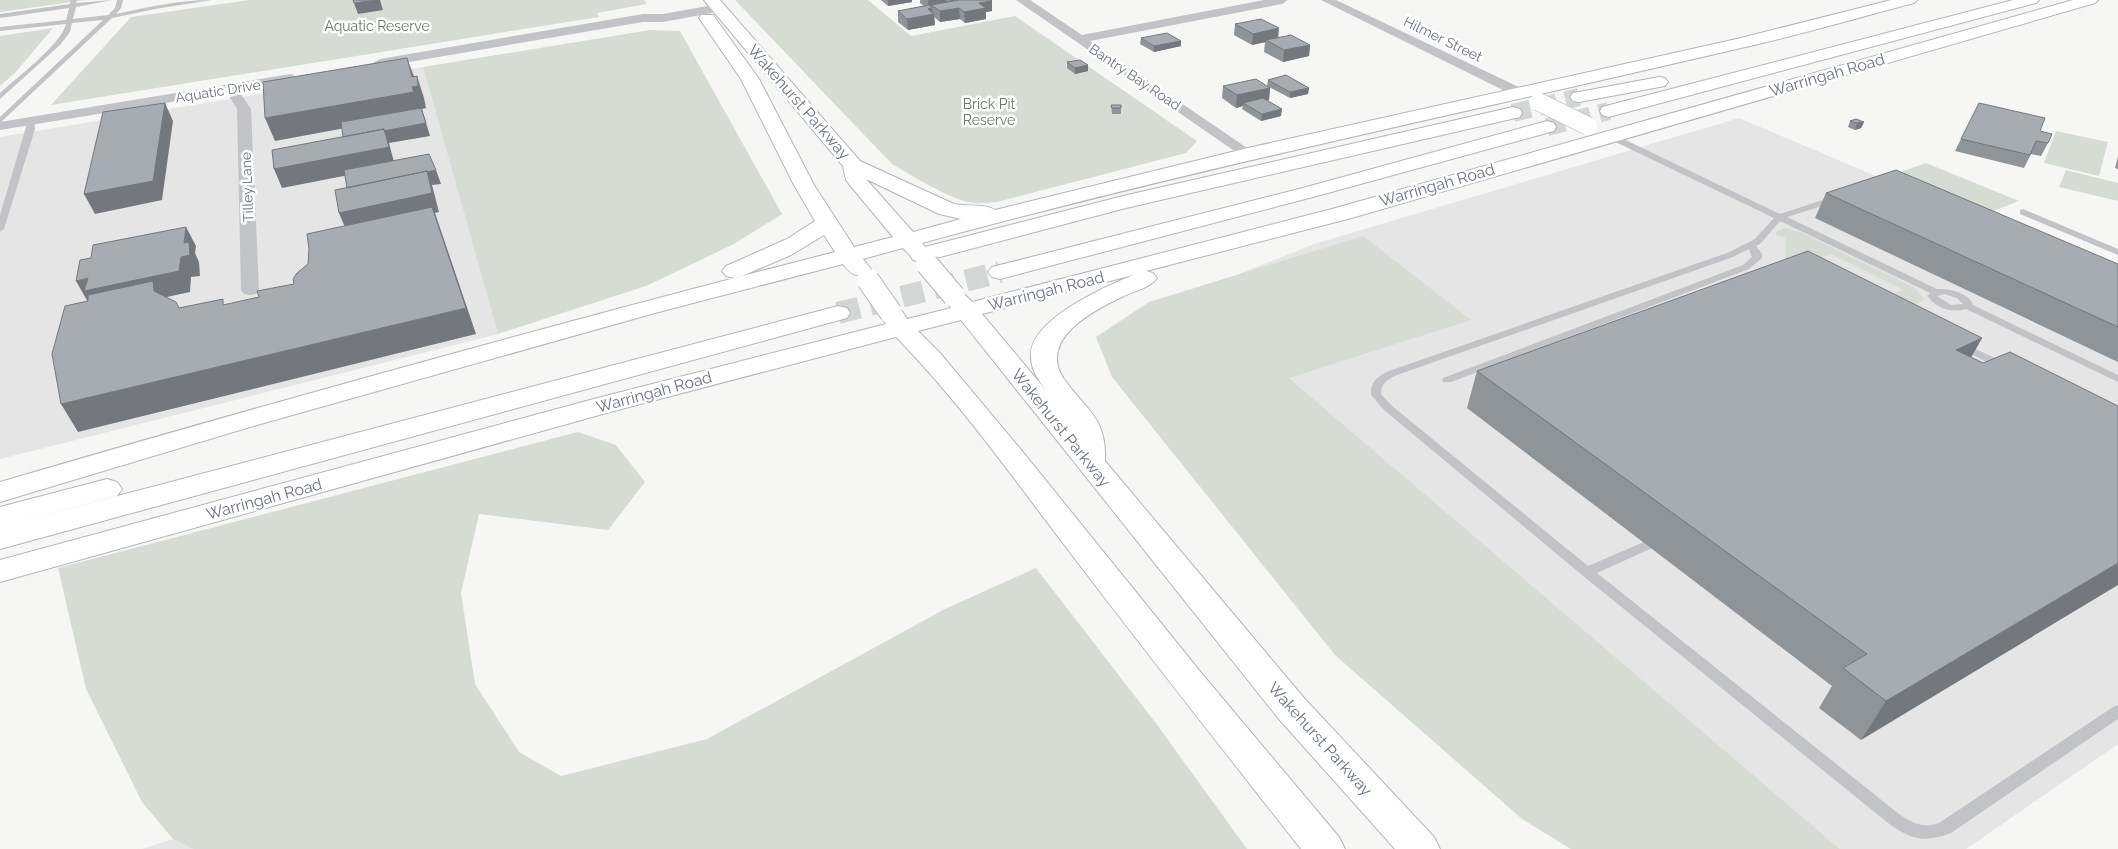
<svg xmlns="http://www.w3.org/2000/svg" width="2118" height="849" font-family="Raleway,sans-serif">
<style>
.built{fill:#e4e5e4}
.green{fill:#d6dbd4}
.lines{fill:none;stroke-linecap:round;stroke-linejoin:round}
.highway-tunnel-far1{stroke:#d3d6d7;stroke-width:18;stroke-dasharray:18 9;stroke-linecap:butt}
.highway-tunnel{stroke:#d3d6d7;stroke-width:22;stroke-dasharray:22 11;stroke-linecap:butt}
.primary-casing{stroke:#b2b5b9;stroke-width:2}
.highway-casing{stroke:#b2b4b8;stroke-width:2}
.lane{fill:#c1c3c7;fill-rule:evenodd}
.street{fill:#c1c3c7;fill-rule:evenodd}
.primary{fill:#fff;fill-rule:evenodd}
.highway{fill:#fff;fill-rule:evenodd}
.primary-bridge-far1-casing{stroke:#b2b5b9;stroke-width:19;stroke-linecap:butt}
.primary-bridge-casing{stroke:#b2b5b9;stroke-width:24;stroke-linecap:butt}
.primary-bridge-far1{stroke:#fff;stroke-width:18}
.primary-bridge{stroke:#fff;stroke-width:22}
.wall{fill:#8f9499}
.shaded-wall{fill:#74787d}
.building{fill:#a6acb2;stroke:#74787d}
.labels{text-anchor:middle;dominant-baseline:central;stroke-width:5;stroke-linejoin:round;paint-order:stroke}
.far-park-label{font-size:14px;fill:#697967;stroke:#fff}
.far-street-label{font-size:14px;fill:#6a7481;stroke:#fff}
.street-label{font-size:16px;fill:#6a7481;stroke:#fff}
</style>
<rect width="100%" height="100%" fill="#f6f6f4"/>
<path class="built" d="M423,67L498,334L0,459V137Z
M1739,118L2118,279V744L1966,849H1840L1289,378L1192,293L1314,244Z
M173,839L193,849H142Z"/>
<path class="green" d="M0,0H86L0,12Z
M249,0H644L647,4L597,13L599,17L51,105L131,17Z
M735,0H868L911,36L1015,16L1197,141L1186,153L997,202C990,202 981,204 974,203C952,201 911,175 892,164Z
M53,28L15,73L0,86V36Z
M650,30L680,31L782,214L734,244L646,286L498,334L423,67Z
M2056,131L2108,142L2099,176L2044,163Z
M1926,163L2019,201L1991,212L1898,173Z
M2066,170L2118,183V201L2059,187Z
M1785,228L1802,233L1915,288L1924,299C1915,310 1897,301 1886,297L1904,290L1831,254L1785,269L1786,237L1776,235V232Z
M1363,236L1471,320L1289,378L1840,849H1571L1522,819L1335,655L1112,377L1096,337L1149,302Z
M578,432L616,445L645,482L608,530L479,514L461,593L475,684L519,752L561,776L707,739L945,609L1036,568L1158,726L1247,849H193L173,839L142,802L86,689L58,568Z"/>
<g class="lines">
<path class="highway-tunnel-far1" d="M1513,113L1579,97
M1547,127L1609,111"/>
<path class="highway-tunnel" d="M838,313L1000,272"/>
<g class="primary-casing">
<path id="primary" d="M704,0H720L860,161L954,204C967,207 984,203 995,210L1248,148L1741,38L1891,0H1917L1914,3C1857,18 1799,35 1741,48C1468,112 1193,169 922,243L930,253L927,258C915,261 911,257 903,248L863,259L871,269L867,274C854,277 851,274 843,264L655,313L257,425L0,502V482C277,401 555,324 835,252L824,235L791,255L742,276L734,278L726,276L722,271L726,266L787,239L815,221L794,185L741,79L699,18L701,15H713L759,79L814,185L854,247L893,237L849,184L846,180L843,166ZM866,179L939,214L961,219L913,232Z
M2073,0H2098L2095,3L1348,219L1146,271L1153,273L1157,278C1150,288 1134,291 1124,296C1094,310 1037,339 1064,379C1086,410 1107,418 1105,461L1304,698L1434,837L1440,849H1395L1278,718L961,320L918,331L940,353L1022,451L1203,675L1339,837L1345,849H1301C1223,750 1145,651 1069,551C1013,478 960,402 896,337L610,412L0,582V560L590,400L886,324L881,316L884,311L893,309L902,311L907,319L951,308L944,298L948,293C960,290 964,293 972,302L1332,209ZM1133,275C1105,287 1028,320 1031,357C1031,369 1038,379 1045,389L982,314Z"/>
</g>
<g class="highway-casing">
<path id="highway" d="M2013,0H2039L2036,3L1616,115L1609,117L1602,115L1600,111L1602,107Z
M1659,77L1665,78L1668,82L1665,86L1579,102L1573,101L1570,97L1573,93L1579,92Z
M1513,107L1520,109L1522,113L1520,117L1126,208L921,262L913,260L910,255L913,250L1123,196Z
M1547,121L1554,123L1556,127L1554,131L1313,197L1000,279L992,277L988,272L992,267L1299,189Z
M838,306L847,308L850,313L847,318L0,549V527Z
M107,479L117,482L122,489L117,496L0,527V507Z"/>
</g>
<path class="lane" d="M71,0H77L76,3L113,0L76,7L73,19L108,15L115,8L117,0H123L121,8L116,14C148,7 180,0 212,0L155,9L112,18L0,123V117L103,20L72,23L70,32L60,45L0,99V93C17,77 61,45 66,24L0,31V27L66,20L69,8L0,18V14L70,4Z
M28,120H34L35,129L4,229L0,232V215Z
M1607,134H1613L1780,214L1832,197H1838V201L1787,217L1937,289C1949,288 1970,293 1973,305L2118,375V382L1966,309C1952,313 1938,309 1929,298L1927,296L1930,293L1780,221L1761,243L1756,246L1762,254V258L1749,269L1451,382H1443L1442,380L1443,378L1743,265L1752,257L1749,249L1733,257L1397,375C1387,380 1381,383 1381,394L1392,406L1588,566L1644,542H1652L1654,545L1652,548L1597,573L1899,814C1912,823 1924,829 1939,823L2113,707L2118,705V719L1951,833C1925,843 1911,840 1888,823L1582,575L1384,410L1371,395C1370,382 1378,376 1389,371L1727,253L1755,239L1774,218L1607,138ZM1944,294L1957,298L1963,304L1951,305L1937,296Z
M2023,209L2118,249V255L2020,214V210Z
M1961,342L2007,364L2008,366L2003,369L1999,368L1957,347L1956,345Z"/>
<path class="street" d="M1016,0H1030L1082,35L1264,0H1288L1282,4L1090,41L1256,154L1253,157H1243Z
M1321,0H1336L1525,90L1527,93L1520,97L1515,96Z
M719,4L725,8L723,11L663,22H643L380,67L373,63L380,59L643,14H663Z
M291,74L298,78L296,81L239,91L251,109L259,290L256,294L250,295L244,294L241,290L237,109L227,93L0,130V122Z"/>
<use href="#primary" class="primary"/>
<use href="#highway" class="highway"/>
<g class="primary-bridge-far1-casing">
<path id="primary-bridge-far1" d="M1539,102L1588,126"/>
</g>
<g class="primary-bridge-casing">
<path id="primary-bridge" d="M927,264L954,296
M868,280L891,313"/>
</g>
<use href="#primary-bridge-far1" class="primary-bridge-far1"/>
<use href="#primary-bridge" class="primary-bridge"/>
</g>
<path class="wall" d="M881,0H912V2L888,6Z
M920,0H991L992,11L986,12V19L965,23L960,19L940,22L934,17L935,25L908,30L898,22V11L924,6L920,3Z
M1235,24L1278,38L1310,45L1309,56L1283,62L1264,52L1265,42L1252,45L1234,35Z
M1141,38L1181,41V46L1154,52L1140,44Z
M1067,62L1088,65V71L1075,74L1067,68Z
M1268,80L1309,88L1308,94L1290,98L1267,86Z
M1223,86L1270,88L1269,100L1267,101L1281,116L1261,121L1242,109L1243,106L1236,108L1222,98Z
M1979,103L2040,131L2048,143L2041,156L2031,154L2024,168L1955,151Z
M1111,105L1121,108V114H1112Z
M1850,121L1864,122L1861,128L1855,130L1848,127Z
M2118,157V169L2115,168Z
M1826,193L2118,264V362L1815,218Z
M1982,338L1971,357L1983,363L2118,406L1861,740L1819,708L1832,686L1467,408L1477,371Z"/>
<path class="shaded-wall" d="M377,0H380L383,10L358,14L354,3Z
M888,0H912V2L888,6Z
M928,0H946L947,7L931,5L933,14H934L935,25L908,30L907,19L929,9Z
M951,0H970L959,8L960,19L940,22V11L952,9Z
M992,1V11L986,12V19L965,23L964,12L979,3Z
M1279,28L1278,40H1266V42L1252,45L1253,34Z
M1181,41V46L1154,52V46Z
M1310,45L1309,56L1283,62L1284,50Z
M407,58L415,79L417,76L424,98L426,108L422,109L430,136L389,143L395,166L282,188L274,169L344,138L421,114L275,141L265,118L412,87V77Z
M1088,65V71L1075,74V68Z
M1270,88L1269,100L1247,105L1243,103V106L1236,108L1237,95Z
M1309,88L1308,94L1290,98V92Z
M165,103L173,121L162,200L95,214L84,194Z
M1282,109L1281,116L1261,121L1262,114Z
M1864,122L1861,128L1855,130L1857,123Z
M436,170L441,184L432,185L439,212L435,213L476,334L78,432L61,404L466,308L347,232L339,213L347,188Z
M186,227L196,246L195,253L199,262L200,276L191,277L190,292L162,298L88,302L76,281L181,257L184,243Z
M1982,338L1962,374L1956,350Z
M2118,563V585L1861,740L1886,701Z"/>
<path class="building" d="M353,0H377L354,3Z
M959,0H991L992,1L979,3L986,8L964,12L959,8L940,11L931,5Z
M929,5L932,8L928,9L934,14L907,19L898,11Z
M1261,19L1279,28L1253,34L1235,24Z
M1167,33L1181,41L1154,46L1141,38Z
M1291,35L1310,45L1284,50L1266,40Z
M407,58L412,77L417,76L418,86L412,87L414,92L265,118L263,82Z
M1080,60L1088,65L1075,68L1067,62Z
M1286,75L1309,88L1290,92L1268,80Z
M1256,79L1270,88L1237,95L1223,86Z
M1263,98L1282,109L1262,114L1243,103Z
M165,103L153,181L84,194L103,112Z
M1979,103L2045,118L2040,131L2052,134L2048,143L2036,141L2030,155L1961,139Z
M1111,105H1121V108H1112Z
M421,108L426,123L384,131V129L343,137L341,122Z
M1856,119L1864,122L1857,123L1850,121Z
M384,129L389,147L274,169L272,150Z
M429,154L436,170L427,172V171L347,188L344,170Z
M1896,170L2118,264V327L1826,193Z
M427,171L432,193L339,213L335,190Z
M432,207L466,308L61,404L52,354L65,306L88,301V295L153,281L154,291L176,302L179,308L223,299V305L259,297L257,291L294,284L293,279L297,273L308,264L309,249L307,234Z
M186,227L184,243L189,242L190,255L181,257L179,271L84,291L88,278L76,281L80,260L91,258L93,245Z
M1808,251L1982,338L1956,350L1983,363L2010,352L2118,406V563L1886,701L1843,668L1867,654L1477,371Z"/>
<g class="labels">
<g class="far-park-label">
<text x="377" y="26">Aquatic Reserve</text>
<text x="989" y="104">Brick Pit<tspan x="989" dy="16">Reserve</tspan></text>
</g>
<g class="far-street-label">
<text transform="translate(1443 39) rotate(26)">Hilmer Street</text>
<text transform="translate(1135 77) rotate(34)">Bantry Bay Road</text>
<text transform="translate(218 91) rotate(-9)">Aquatic Drive</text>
<text transform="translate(247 187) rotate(-92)">Tilley Lane</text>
</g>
<g class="street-label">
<text transform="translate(1827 75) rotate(-16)">Warringah Road</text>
<text transform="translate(799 102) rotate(49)">Wakehurst Parkway</text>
<text transform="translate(1437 185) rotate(-16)">Warringah Road</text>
<text transform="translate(1046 291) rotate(-14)">Warringah Road</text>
<text transform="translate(654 392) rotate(-15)">Warringah Road</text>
<text transform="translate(1061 428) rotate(51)">Wakehurst Parkway</text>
<text transform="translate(264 499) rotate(-15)">Warringah Road</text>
<text transform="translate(1320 739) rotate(48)">Wakehurst Parkway</text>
</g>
</g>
</svg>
